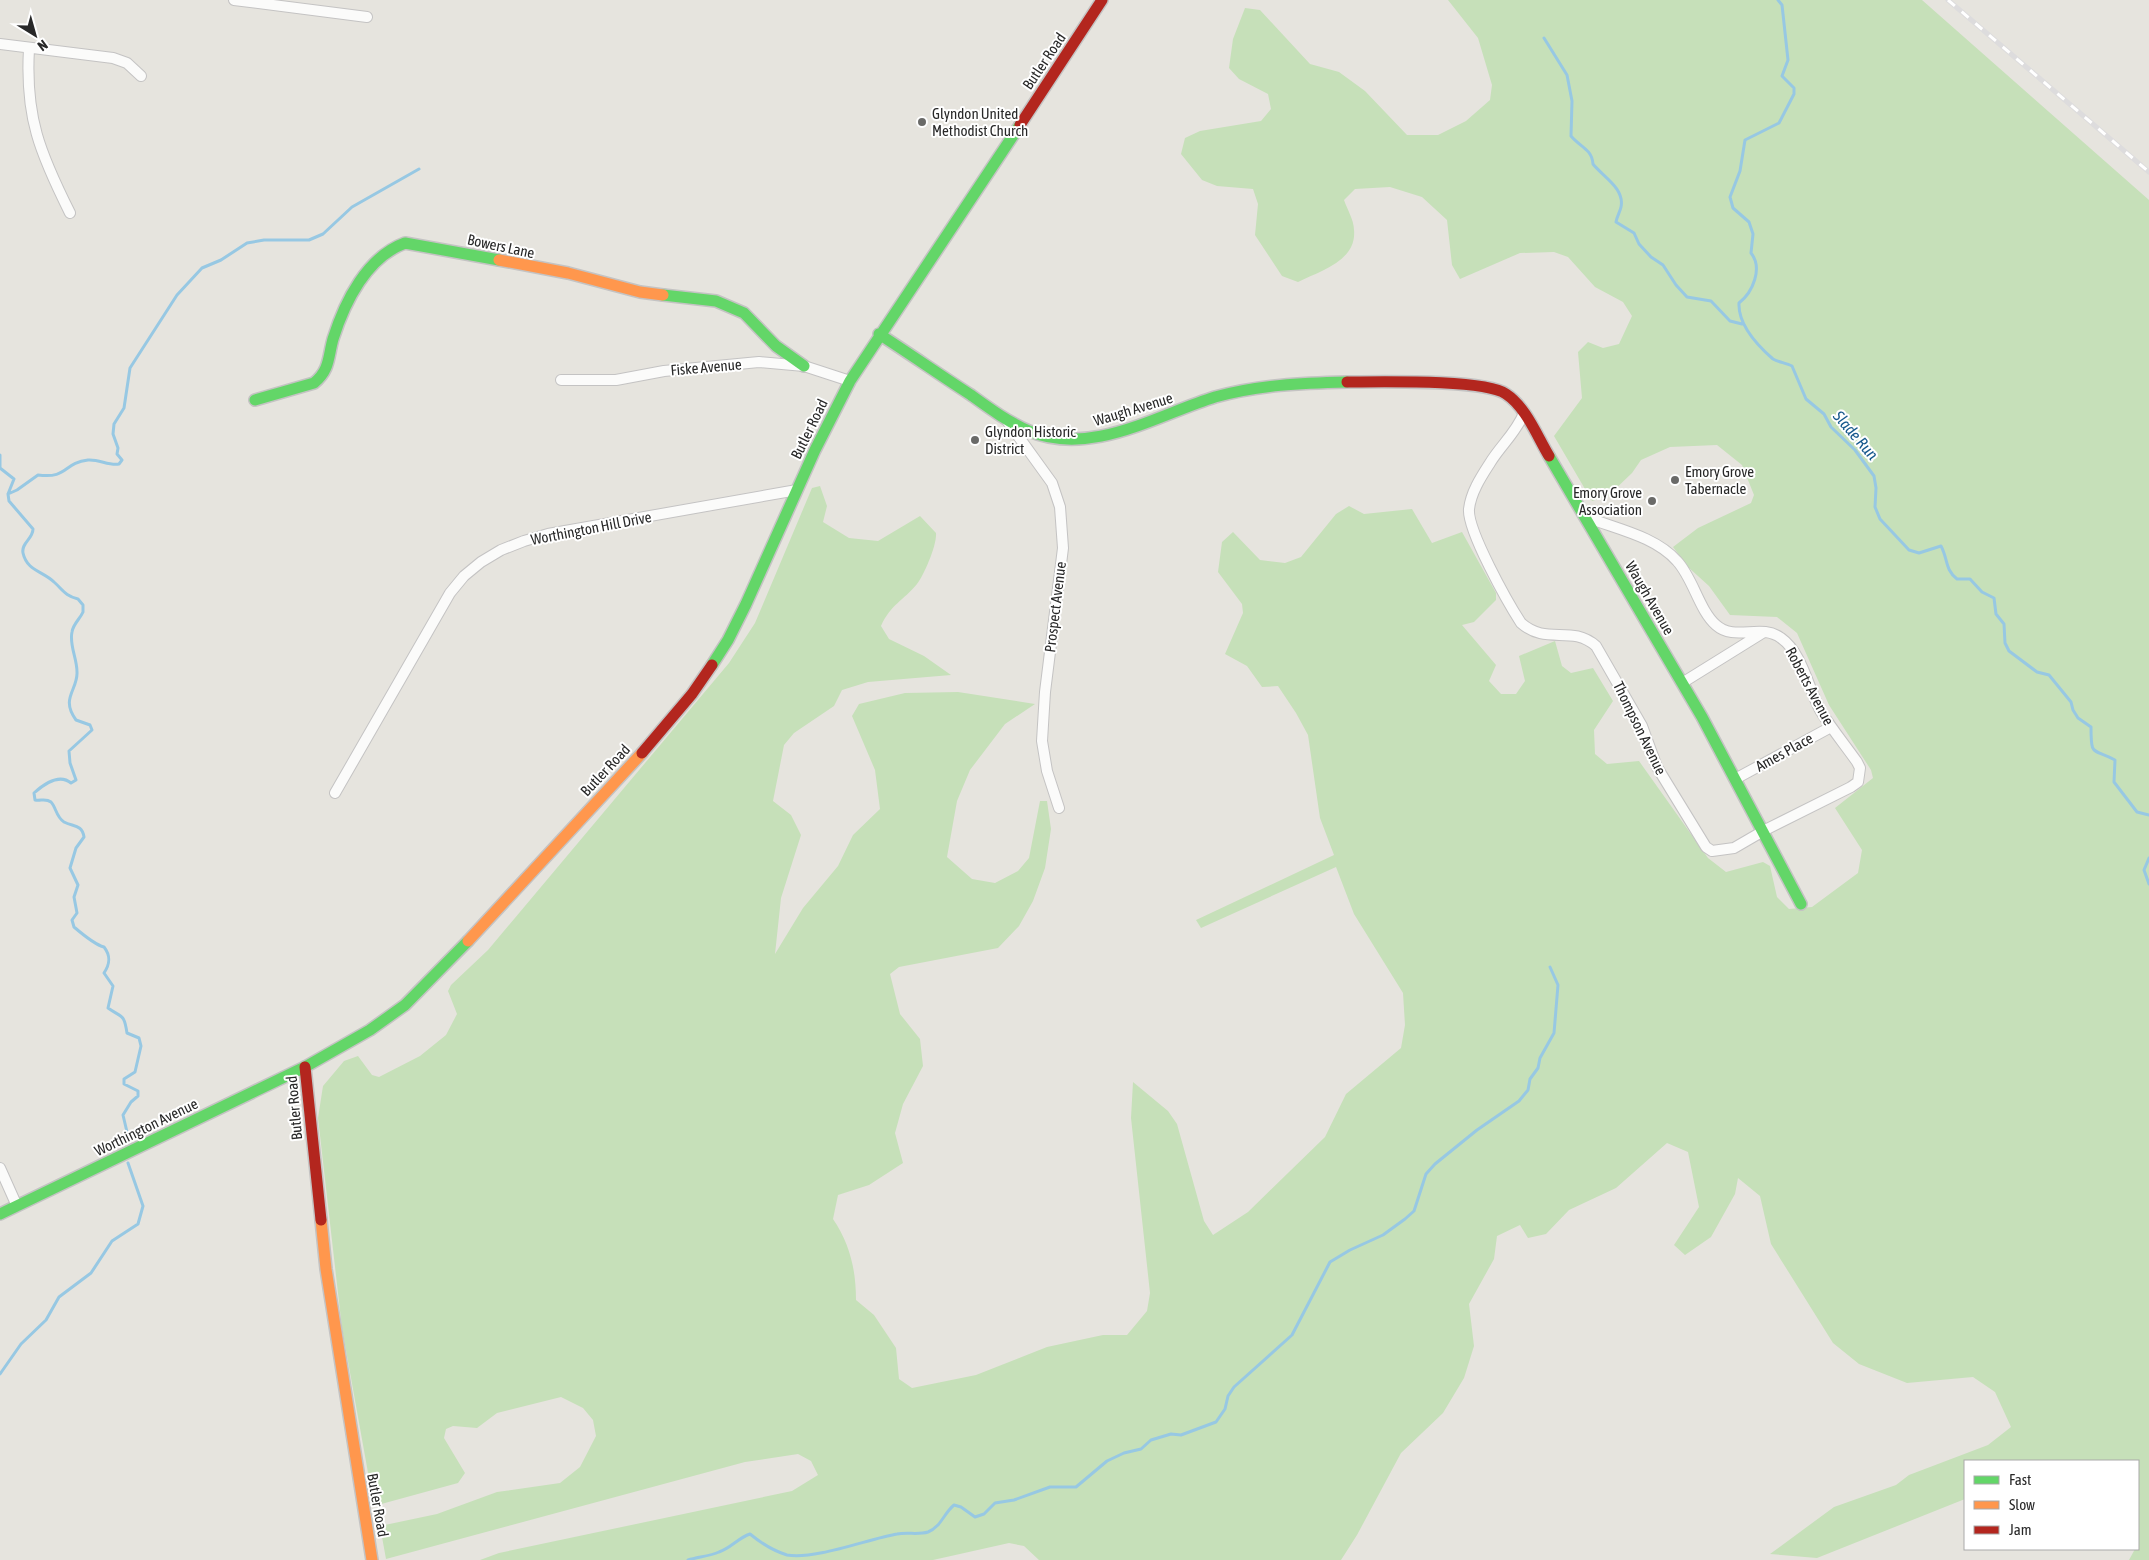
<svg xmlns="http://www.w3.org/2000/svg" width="2149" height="1560" font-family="'Asap Condensed',sans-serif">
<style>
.green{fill:#c6e0b9}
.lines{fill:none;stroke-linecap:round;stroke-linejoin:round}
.stream{stroke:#97c8e3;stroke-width:3}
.street-casing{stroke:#c4c3c3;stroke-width:12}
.fast-casing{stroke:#c4c3c3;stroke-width:14}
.slow-casing{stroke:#c4c3c3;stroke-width:14}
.jam-casing{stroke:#c4c3c3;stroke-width:14}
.street{stroke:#fbfbfa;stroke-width:10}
.fast{stroke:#63d668;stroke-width:11}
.slow{stroke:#ff974d;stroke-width:11}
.jam{stroke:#b3261e;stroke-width:11}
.rail-casing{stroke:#dddcdd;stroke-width:5}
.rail{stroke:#fff;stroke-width:3;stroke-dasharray:9;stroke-linecap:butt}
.poi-dot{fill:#6a6a68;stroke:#fff;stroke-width:2}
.labels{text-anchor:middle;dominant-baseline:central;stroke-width:4;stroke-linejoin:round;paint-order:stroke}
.street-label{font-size:15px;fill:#282828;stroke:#fff}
.poi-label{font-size:15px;fill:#282828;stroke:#fff;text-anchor:start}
.water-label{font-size:16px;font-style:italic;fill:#17598d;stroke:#fff}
</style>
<rect width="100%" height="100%" fill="#e6e4de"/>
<path class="green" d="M1448,0H1922L2149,200V1560H2129L2135,1549H2138V1461H1965V1499L1817,1558L1770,1554L1834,1507L1896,1485L1909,1475L1988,1445L2011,1427L1995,1392L1973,1377L1907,1383L1859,1364L1833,1343L1771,1244L1760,1196L1738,1178L1735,1194L1711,1237L1685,1255L1674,1245L1699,1207L1688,1152L1667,1143L1616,1188L1569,1210L1546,1234L1528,1238L1520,1225L1497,1236L1494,1259L1469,1304L1474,1346L1464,1378L1443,1413L1401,1453L1357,1535L1341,1560H1039L1024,1546L1009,1543L933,1560H480L499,1553L792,1491L818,1475L811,1461L798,1454L745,1462L386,1559L380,1526L437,1514L497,1492L560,1483L580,1467L596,1436L593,1420L583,1408L561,1397L497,1413L477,1428L453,1426L446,1429L444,1438L465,1473L458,1483L374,1506L342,1328L318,1118L323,1086L344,1061L358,1056L372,1075L379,1077L420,1056L446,1035L457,1014L448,991L451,985L488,950L729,663L755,623L812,488L820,486L827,506L823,522L849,538L878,541L920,516L936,533C937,545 924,575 917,584C903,601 891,604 881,626L889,639L924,656L951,675L868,682L842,690L834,706L794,733L784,745L773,801L791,815L801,835L781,898L775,954L803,908L838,866L853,835L880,809L875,770L852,716L859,704L905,693L958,692L1035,704L1005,724L970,770L957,801L947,857L972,879L995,883L1018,871L1029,858L1040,801H1047L1051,829L1045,868L1033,901L1019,926L998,948L899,967L890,974L900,1014L920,1039L923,1066L903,1104L895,1133L903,1163L869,1185L838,1195L833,1219C850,1244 856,1270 856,1300L874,1315L896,1348L899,1379L912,1388L976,1375L1047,1347L1103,1335H1127L1147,1311L1150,1293L1131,1118L1133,1082L1168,1111L1177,1124L1204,1221L1213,1235L1248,1212L1325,1137L1346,1094L1401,1048L1405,1025L1403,993L1354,914L1336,867L1201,928L1196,920L1334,855L1320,818L1308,735L1296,713L1278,686L1262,687L1247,666L1225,654L1243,613L1242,604L1218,572L1222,542L1233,532L1260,560L1285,563L1301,557L1336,514L1349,506L1364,514L1412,509L1432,543L1462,532L1496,593V600L1474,622L1462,625L1496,665L1489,681L1501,694H1516L1525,681L1519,656L1555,641L1562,666L1571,673L1593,668L1613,701L1594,730L1595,754L1607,764L1639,761L1708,858L1726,872L1763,862L1770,866L1777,897L1789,909L1812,907L1858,873L1862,850L1835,808L1873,778L1871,770L1829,705L1797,633L1777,617L1730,615L1709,586L1688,567L1673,547L1698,528L1751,503L1754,495L1742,465L1717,445L1670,447L1641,460L1632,473L1608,496L1592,501L1554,436L1582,398L1578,352L1588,342L1603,348L1619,344L1632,316L1623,302L1595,287L1568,257L1554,252L1520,253L1460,279L1452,265L1447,220L1422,197L1390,187L1355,189L1344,200C1347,209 1354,220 1354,230C1357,261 1320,271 1298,282L1282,276L1255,235L1258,204L1253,189L1217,186L1202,180L1181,154L1185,138L1200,131L1261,121L1271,109L1268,94L1239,79L1229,68L1233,39L1245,8L1260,10L1310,64L1339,72L1365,91L1407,135H1438L1466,121L1490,100L1492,85L1478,38Z"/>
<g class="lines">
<path class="stream" d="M1778,0L1782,5L1788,60L1782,76L1794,88V94L1779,123L1745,140L1740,171L1730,197L1733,208L1749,222L1753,234L1751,253C1763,268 1753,292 1739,303C1738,324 1757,345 1773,359C1778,362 1786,363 1792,366L1806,399L1824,414L1831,427L1855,450L1874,476L1876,488L1875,507L1880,519L1909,550L1919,553L1941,546C1948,559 1945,570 1957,579H1970L1982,592L1994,598L1996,614L2004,624L2005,643L2009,651L2037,672L2049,675L2071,702L2073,710L2078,718L2091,727C2091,757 2092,748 2115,760L2114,782L2137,812L2149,815
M1544,38L1567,75L1572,101L1571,136C1580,147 1592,149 1593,164C1602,176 1625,188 1621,207C1620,212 1617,216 1616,222L1634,233L1639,244L1651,257L1663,265L1676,285L1687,297L1711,301L1730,321L1742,324
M0,455V467
M0,468L14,479L8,494L9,501L33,529C33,539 21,543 23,553C27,571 43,571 54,582C63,590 65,596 78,599L83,605V612C80,619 73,624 72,632C69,645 77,658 77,672C78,690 60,698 76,720L90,725L92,730L69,751L70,763L76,780L71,783C59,773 44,784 34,793L35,800C41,801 46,798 51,802C56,807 56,817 64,822C73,827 82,824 84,837L76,848L70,868L78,885L74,897L77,913L72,920L74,927C81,933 96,945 104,947C111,956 110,964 104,973L113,986L108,1008C122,1018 124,1013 127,1033L139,1038L141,1046L135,1072L124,1079V1084L138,1091V1096L131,1102L123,1115L127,1132L124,1142
M8,494L17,490L38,475C68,479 63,463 88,460C99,459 109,466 119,464L122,460L117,454L118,448L113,434L114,424L124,408L130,368L177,295L202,268L221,260L247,243L264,240H309L323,234L352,207L419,169
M2149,858L2144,870L2149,884
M0,1374L21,1344L46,1320L59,1297L91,1273L112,1241L138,1224L143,1206L128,1163
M688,1560C698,1557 710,1556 719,1552C731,1548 738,1538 750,1534C761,1543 774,1551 787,1555C815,1560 868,1539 897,1534C907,1532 919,1535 928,1532C941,1527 944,1513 954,1505L961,1507L975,1517L984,1514L995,1503L1014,1500L1050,1487H1076L1107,1461L1124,1453L1141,1449L1151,1440L1171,1434L1181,1435L1216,1422L1225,1409L1228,1396L1234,1387L1292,1335L1330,1262L1350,1250L1383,1235L1405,1219L1414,1211L1426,1174L1435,1164L1477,1130L1519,1101L1528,1090L1530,1079L1538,1068L1540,1058L1554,1033L1558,985L1550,967"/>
<g class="street-casing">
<path id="street" d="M234,0L367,17
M0,44L113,58L127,63L141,76
M29,49C25,117 40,153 70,213
M561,380H616L664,371L759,362L804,366L850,381
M1524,413C1516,433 1500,446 1490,463C1481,477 1471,492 1469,509C1467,530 1508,603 1521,623C1547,646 1571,624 1596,646L1642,726L1657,767L1706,847L1712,851L1734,848L1765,830L1851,787L1858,782L1860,768L1857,762C1845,745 1831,728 1820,710C1808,687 1802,653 1781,638C1761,623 1735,642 1716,625C1699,610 1693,578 1677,561C1655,536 1616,529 1586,517
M1008,422L1052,483L1060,507L1063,548L1045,692L1042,741L1047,771L1059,808
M1682,683L1764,632
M1737,778L1831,727
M335,793L450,593L464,576L481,562L501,550L524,541L548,534L797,490
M0,1168L17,1206"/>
</g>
<g class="fast-casing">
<path id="fast" d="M663,295L716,301L744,313L776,346L804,366
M879,334C910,354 940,375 971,395C989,408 1008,422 1029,431C1091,457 1157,415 1215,397C1258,385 1302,383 1347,382
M255,400L314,383C330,370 328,357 333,339C345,301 367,257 405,243L499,260
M1549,456L1702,717L1801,904
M712,665L728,640L746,604L815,450L850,381L1020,125
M0,1214L305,1067L370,1030L405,1005L468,941"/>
</g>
<g class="slow-casing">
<path id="slow" d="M499,260L568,273L640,292L663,295
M468,941L642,753
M321,1220L326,1269L372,1560"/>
</g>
<g class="jam-casing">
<path id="jam" d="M1020,125L1102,0
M1347,382C1377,382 1484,379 1506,394C1526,407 1537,436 1549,456
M642,753L692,694L712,665
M305,1067L321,1220"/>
</g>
<use href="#street" class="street"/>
<use href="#fast" class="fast"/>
<use href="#slow" class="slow"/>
<use href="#jam" class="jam"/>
<g class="rail-casing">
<path id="rail" d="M1948,0L2149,172"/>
</g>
<use href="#rail" class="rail"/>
</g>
<g class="poi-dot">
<circle cx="922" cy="122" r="5"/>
<circle cx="975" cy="440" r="5"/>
<circle cx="1675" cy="480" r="5"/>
<circle cx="1652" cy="501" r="5"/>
</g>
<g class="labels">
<g class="street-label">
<text transform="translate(1044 61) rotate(-56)">Butler Road</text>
<text transform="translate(501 246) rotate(12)">Bowers Lane</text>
<text transform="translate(706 367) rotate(-5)">Fiske Avenue</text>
<text transform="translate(1133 409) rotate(-17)">Waugh Avenue</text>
<text transform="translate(809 429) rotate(-64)">Butler Road</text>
<text transform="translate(591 528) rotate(-11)">Worthington Hill Drive</text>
<text transform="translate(1650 598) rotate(60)">Waugh Avenue</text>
<text transform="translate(1055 607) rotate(-83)">Prospect Avenue</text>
<text transform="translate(1810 686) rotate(62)">Roberts Avenue</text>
<text transform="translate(1640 728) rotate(64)">Thompson Avenue</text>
<text transform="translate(1784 752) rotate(-29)">Ames Place</text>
<text transform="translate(605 770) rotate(-47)">Butler Road</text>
<text transform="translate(294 1108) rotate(-95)">Butler Road</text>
<text transform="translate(146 1127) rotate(-26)">Worthington Avenue</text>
<text transform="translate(378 1505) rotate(80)">Butler Road</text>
</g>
<g class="poi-label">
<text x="932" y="113">Glyndon United<tspan x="932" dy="17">Methodist Church</tspan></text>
<text x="985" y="431">Glyndon Historic<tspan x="985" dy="17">District</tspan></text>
<text x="1685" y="471">Emory Grove<tspan x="1685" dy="17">Tabernacle</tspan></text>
<text x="1642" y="492" text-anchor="end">Emory Grove<tspan x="1642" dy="17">Association</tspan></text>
</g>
<g class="water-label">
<text transform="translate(1856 435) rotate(49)">Slade Run</text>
</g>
</g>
<rect x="1964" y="1460" width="175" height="90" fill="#ffffff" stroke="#a9a9a9"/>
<rect x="1974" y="1476" width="25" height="8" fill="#63d668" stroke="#a9a9a9"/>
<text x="2009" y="1485" font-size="15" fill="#282828">Fast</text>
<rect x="1974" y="1501" width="25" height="8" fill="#ff974d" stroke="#a9a9a9"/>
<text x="2009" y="1510" font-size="15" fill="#282828">Slow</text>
<rect x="1974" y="1526" width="25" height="8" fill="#b3261e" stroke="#a9a9a9"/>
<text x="2009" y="1535" font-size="15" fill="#282828">Jam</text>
<g transform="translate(35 35) rotate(143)" stroke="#ffffff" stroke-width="4" paint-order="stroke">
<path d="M0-4L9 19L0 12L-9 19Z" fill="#282828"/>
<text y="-8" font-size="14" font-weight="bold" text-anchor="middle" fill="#282828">N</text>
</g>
</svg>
